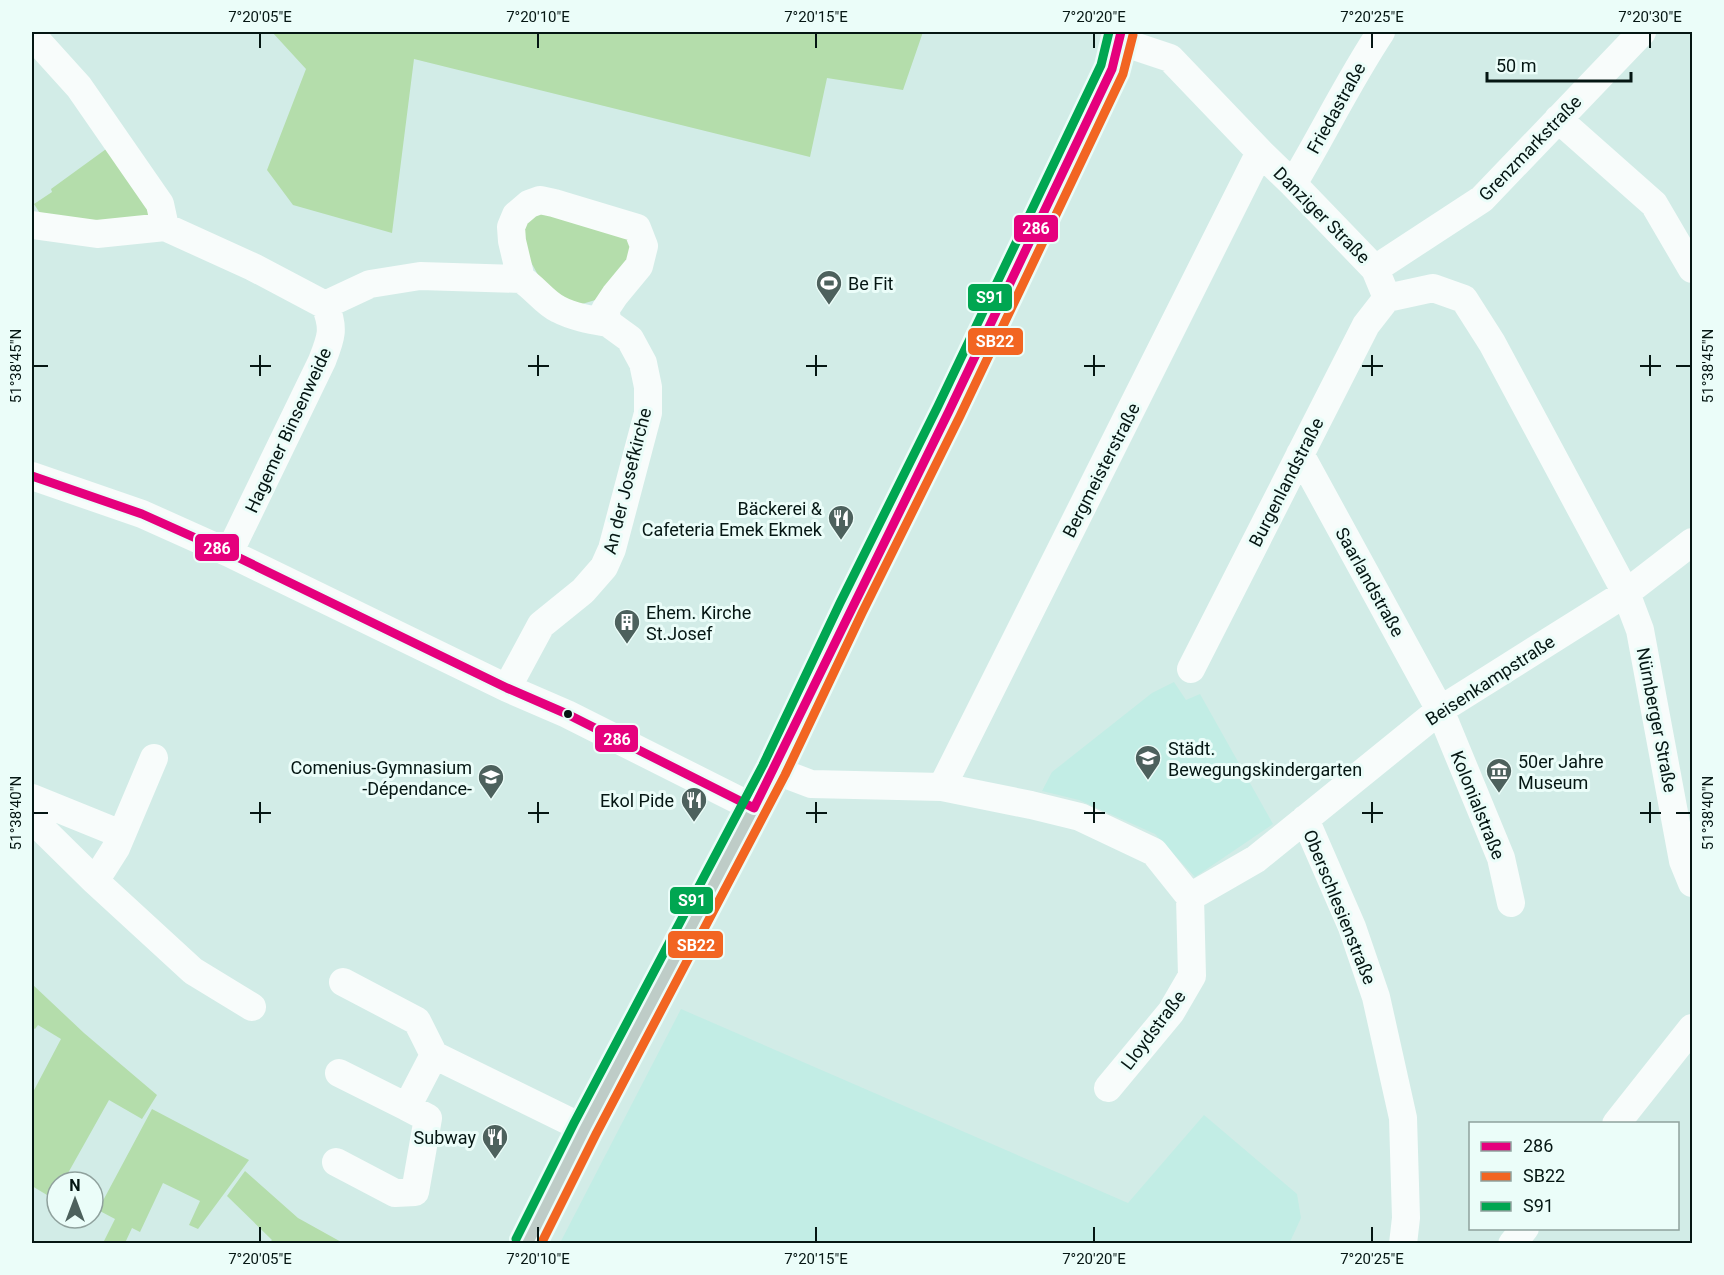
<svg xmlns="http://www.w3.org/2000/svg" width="1724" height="1275" font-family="Roboto,sans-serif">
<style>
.built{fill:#c2ede5}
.green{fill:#b4ddab}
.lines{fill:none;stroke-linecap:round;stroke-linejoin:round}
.minor{stroke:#f8fcfb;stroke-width:28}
.major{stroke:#beccc7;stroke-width:33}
.bus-1-casing{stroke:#ebfdf9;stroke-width:14}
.bus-2-casing{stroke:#ebfdf9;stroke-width:14}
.bus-3-casing{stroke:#ebfdf9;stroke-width:14}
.bus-1{stroke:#e5007d;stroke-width:9}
.bus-2{stroke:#f26522;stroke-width:9}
.bus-3{stroke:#00a651;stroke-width:9}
.ticks{fill:none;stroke:#051613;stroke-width:2}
.bus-dot{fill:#051613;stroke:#ebfdf9;stroke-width:2}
.labels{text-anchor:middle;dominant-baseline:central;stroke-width:6;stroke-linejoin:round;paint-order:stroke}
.street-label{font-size:18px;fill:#051613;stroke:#ebfdf9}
.poi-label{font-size:18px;fill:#051613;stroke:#ebfdf9;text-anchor:start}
.line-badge{stroke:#ebfdf9;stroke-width:2}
.badge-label{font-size:16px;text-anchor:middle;font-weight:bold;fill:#fff}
.neatline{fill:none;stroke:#051613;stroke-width:2}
.ticks-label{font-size:15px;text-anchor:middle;fill:#051613}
</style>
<rect width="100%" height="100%" fill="#d2ece7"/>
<path class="built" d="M1174,682L1186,700L1200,694L1273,824L1195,877L1155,834L1079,800L1042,791L1052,772L1152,693Z
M681,1009L1128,1203L1204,1115L1297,1194L1301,1218L1289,1244L560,1243Z"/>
<path class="green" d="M272,32H923L903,90L827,78L810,157L414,59L392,233L293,205L267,170L306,69Z
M113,144L151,200L148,215L131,224L43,218L34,204L52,192L51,189Z
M537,212L630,237L633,256L602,298L582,304L548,293L522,246L526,221Z
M32,984L84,1033L157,1095L142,1119L109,1100L63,1182H57V1201L32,1186V1094L61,1039L38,1025L35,1029L32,1027Z
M152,1109L249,1160L198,1229L189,1225L200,1201L163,1183L140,1232L132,1228L125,1243H103L115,1219L98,1210Z
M245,1171L298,1218L343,1243H269L272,1240L227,1196Z"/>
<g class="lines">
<path class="minor" d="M32,35L79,87L160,204L165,227
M1119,41L1170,58L1260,152L1293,184L1375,269L1387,298L1433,288L1464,299L1492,343L1626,593L1640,630L1683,861L1692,883
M1558,119L1654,204L1692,269
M1293,184C1323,134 1349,80 1381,32
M32,225L97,234L165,227L253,267L325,305C335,329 331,338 322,361L229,553
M1375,269L1482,199L1642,32
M325,305L370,284L420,276L521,279
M1300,454L1440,710L1501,858L1511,903
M32,476L142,514L229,553L507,688L567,714L754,808
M1191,669L1366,325L1387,298
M507,688L541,625L583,591L604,567L612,549L648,413V387L643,363L630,339L608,323L605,310L615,295L639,266L644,246L637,228L554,203L540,200L529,204L516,215L511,227L512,241L521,279C534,287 545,303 558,309C573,317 591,320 608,323
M774,770L811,784L942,787L1031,805L1080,817L1154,852L1190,897L1256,859L1440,710L1626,593L1692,542
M942,787L1260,152
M32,798L111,830L121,836
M32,819L95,881L193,971L252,1007
M1305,819L1352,927L1376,997L1403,1118L1406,1218L1403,1244
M95,881L116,848L154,758
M343,982L417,1021L434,1055L585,1129
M339,1073L407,1107L434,1055
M1108,1088L1171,1012L1192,976L1190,897
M1616,1124L1692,1028
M336,1162L395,1193L415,1192L428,1118L407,1107
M1512,1244L1525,1228"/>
<path class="major" d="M527,1244L585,1129L774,770L851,608L949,411L1112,69L1121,32"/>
<g class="bus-1-casing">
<path id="bus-1" d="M32,476L142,514L229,553L507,688L567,714L754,808
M754,808L949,411L1112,69L1121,32"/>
</g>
<g class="bus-2-casing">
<path id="bus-2" d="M541,1244L596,1134L785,775L862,613L960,416L1123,74L1133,35"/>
</g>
<g class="bus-3-casing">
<path id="bus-3" d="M516,1239L574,1123L763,765L840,603L938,406L1101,65L1109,32"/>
</g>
<use href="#bus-1" class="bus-1"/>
<use href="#bus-2" class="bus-2"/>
<use href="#bus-3" class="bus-3"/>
</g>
<path class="ticks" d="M260,33V48M538,33V48M816,33V48M1094,33V48M1372,33V48M1650,33V48M260,355V376M538,355V376M816,355V376M1094,355V376M1372,355V376M1650,355V376M33,366H48M250,366H271M528,366H549M806,366H827M1084,366H1105M1362,366H1383M1640,366H1661M1676,366H1691M260,802V823M538,802V823M816,802V823M1094,802V823M1372,802V823M1650,802V823M33,813H48M250,813H271M528,813H549M806,813H827M1084,813H1105M1362,813H1383M1640,813H1661M1676,813H1691M260,1227V1242M538,1227V1242M816,1227V1242M1094,1227V1242M1372,1227V1242"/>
<defs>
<g id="stadium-pin" transform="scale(1.35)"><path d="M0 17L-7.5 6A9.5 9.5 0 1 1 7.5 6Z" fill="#4d615d" stroke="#ebfdf9"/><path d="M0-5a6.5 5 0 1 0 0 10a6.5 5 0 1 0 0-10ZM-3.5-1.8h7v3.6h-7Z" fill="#fff"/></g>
<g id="restaurant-pin" transform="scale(1.35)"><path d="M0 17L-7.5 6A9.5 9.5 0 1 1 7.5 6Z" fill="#4d615d" stroke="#ebfdf9"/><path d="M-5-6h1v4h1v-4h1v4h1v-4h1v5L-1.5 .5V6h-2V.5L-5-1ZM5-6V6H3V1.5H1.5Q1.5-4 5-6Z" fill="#fff"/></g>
<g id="building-pin" transform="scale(1.35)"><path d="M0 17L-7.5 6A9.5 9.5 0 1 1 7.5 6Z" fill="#4d615d" stroke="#ebfdf9"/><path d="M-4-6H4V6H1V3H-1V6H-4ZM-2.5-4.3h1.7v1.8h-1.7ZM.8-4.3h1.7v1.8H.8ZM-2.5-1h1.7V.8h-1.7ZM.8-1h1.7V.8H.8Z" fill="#fff"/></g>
<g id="school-pin" transform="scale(1.35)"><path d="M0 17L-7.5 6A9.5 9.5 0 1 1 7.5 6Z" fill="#4d615d" stroke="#ebfdf9"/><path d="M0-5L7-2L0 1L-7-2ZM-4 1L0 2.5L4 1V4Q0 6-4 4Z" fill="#fff"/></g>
<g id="museum-pin" transform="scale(1.35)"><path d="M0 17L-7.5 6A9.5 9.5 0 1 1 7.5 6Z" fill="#4d615d" stroke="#ebfdf9"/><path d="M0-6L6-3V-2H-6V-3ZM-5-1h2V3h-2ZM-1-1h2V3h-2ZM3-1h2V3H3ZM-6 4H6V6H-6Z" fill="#fff"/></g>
</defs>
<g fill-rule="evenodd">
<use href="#stadium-pin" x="829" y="283"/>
<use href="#restaurant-pin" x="841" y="518"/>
<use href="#building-pin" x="627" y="622"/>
<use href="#school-pin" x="1148" y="758"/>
<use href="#museum-pin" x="1499" y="771"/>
<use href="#school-pin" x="491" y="777"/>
<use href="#restaurant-pin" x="694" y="800"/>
<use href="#restaurant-pin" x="495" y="1137"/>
</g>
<circle class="bus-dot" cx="568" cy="714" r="5"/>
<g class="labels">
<g class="street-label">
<text transform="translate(1336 108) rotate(-61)">Friedastraße</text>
<text transform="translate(1530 148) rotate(-46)">Grenzmarkstraße</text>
<text transform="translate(1322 215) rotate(45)">Danziger Straße</text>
<text transform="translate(288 430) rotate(-65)">Hagemer Binsenweide</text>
<text transform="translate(1101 470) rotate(-63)">Bergmeisterstraße</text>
<text transform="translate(627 481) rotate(-76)">An der Josefkirche</text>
<text transform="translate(1286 482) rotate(-63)">Burgenlandstraße</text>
<text transform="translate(1370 582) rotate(61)">Saarlandstraße</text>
<text transform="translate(1490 680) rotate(-33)">Beisenkampstraße</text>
<text transform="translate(1657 720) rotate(79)">Nürnberger Straße</text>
<text transform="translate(1478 805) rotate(68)">Kolonialstraße</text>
<text transform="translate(1340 907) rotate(68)">Oberschlesienstraße</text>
<text transform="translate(1153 1030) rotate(-53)">Lloydstraße</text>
</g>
<g class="poi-label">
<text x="848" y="283">Be Fit</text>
<text x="822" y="508" text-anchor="end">Bäckerei &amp;<tspan x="822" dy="21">Cafeteria Emek Ekmek</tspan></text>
<text x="646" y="612">Ehem. Kirche<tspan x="646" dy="21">St.Josef</tspan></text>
<text x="1168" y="748">Städt.<tspan x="1168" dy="21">Bewegungskindergarten</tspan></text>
<text x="1518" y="761">50er Jahre<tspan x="1518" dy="21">Museum</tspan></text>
<text x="472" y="767" text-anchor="end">Comenius-Gymnasium<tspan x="472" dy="21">-Dépendance-</tspan></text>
<text x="674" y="800" text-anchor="end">Ekol Pide</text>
<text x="476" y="1137" text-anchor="end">Subway</text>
</g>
</g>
<g class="line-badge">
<rect x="1013" y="214" width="46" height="29" rx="6" fill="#e5007d"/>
<rect x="967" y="283" width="46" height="29" rx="6" fill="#00a651"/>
<rect x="967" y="327" width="57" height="29" rx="6" fill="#f26522"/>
<rect x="194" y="533" width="46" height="29" rx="6" fill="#e5007d"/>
<rect x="594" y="724" width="45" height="29" rx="6" fill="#e5007d"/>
<rect x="669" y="886" width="45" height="29" rx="6" fill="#00a651"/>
<rect x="667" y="930" width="57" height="29" rx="6" fill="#f26522"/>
</g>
<g class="badge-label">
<text x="1036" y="234">286</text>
<text x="990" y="303">S91</text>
<text x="995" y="347">SB22</text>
<text x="217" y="554">286</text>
<text x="617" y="745">286</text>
<text x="692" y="906">S91</text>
<text x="696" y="951">SB22</text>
</g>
<rect width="1724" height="1275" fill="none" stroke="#ebfdf9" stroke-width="66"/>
<rect x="1469" y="1122" width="210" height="108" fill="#ebfdf9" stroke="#8fa19d" stroke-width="1.5"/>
<rect x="1481" y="1142" width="30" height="9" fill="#e5007d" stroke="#8fa19d" stroke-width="1.5"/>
<text x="1523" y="1152" font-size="18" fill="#051613">286</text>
<rect x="1481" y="1172" width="30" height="9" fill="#f26522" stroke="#8fa19d" stroke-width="1.5"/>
<text x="1523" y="1182" font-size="18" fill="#051613">SB22</text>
<rect x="1481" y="1202" width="30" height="9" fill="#00a651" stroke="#8fa19d" stroke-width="1.5"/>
<text x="1523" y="1212" font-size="18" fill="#051613">S91</text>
<g transform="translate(75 1200)"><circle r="28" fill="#ebfdf9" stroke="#8fa19d" stroke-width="1.5"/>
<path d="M0-4.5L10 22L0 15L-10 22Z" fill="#4d615d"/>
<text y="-9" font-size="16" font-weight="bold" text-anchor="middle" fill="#051613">N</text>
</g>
<path d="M1487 72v9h144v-9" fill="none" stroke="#051613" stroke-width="3"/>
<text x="1496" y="72" font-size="18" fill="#051613" stroke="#ebfdf9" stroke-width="4.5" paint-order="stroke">50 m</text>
<rect x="33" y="33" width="1658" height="1209" class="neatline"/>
<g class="ticks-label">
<text x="260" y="22">7°20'05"E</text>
<text x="538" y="22">7°20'10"E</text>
<text x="816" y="22">7°20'15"E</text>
<text x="1094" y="22">7°20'20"E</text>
<text x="1372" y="22">7°20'25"E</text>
<text x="1650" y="22">7°20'30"E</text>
<text transform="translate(16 366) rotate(-90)" y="5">51°38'45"N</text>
<text transform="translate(1708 366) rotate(-90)" y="5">51°38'45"N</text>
<text transform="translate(16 813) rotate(-90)" y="5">51°38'40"N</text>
<text transform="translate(1708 813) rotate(-90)" y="5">51°38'40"N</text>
<text x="260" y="1264">7°20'05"E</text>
<text x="538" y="1264">7°20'10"E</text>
<text x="816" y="1264">7°20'15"E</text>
<text x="1094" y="1264">7°20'20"E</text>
<text x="1372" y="1264">7°20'25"E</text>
</g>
</svg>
